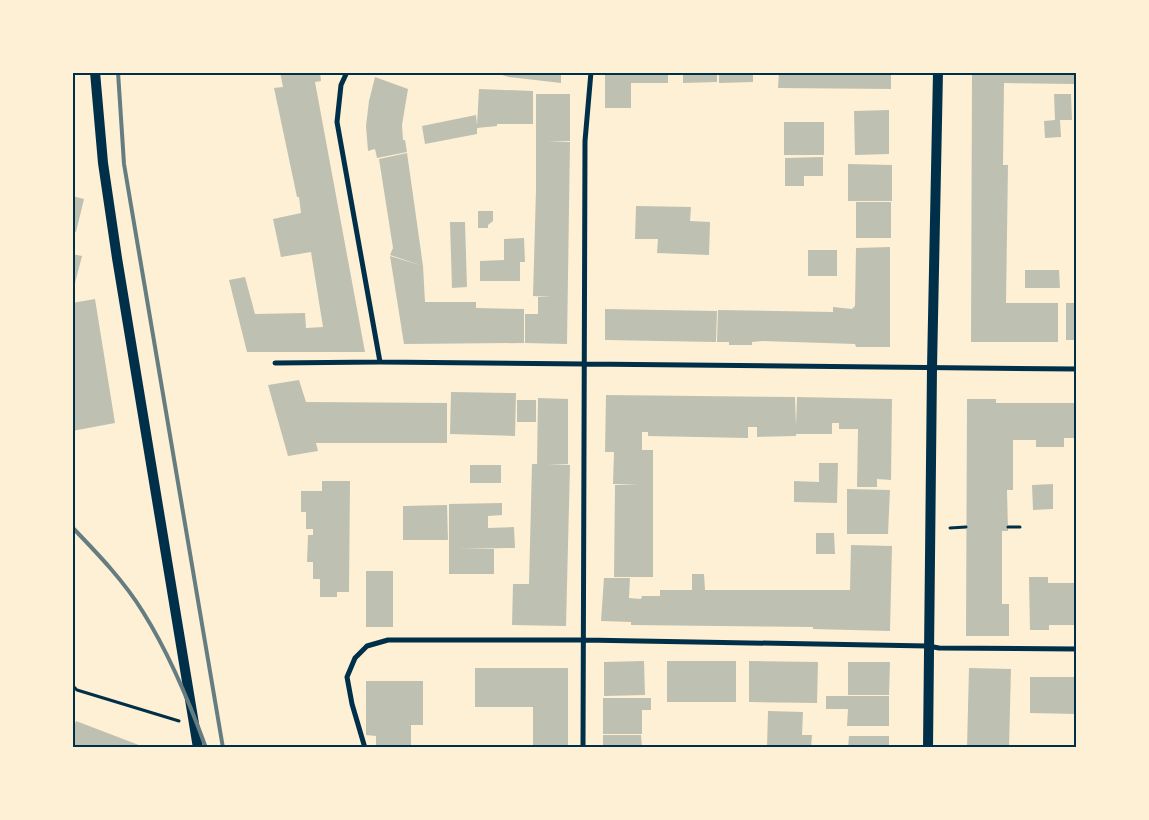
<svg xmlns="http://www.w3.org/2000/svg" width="1149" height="820" font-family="Inter,sans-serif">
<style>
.building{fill:#bec0b2}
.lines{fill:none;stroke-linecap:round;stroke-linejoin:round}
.path{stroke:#003049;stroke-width:3}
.minor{stroke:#003049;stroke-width:5}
.secondary{stroke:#003049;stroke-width:10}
.rail{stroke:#657d81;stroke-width:4}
.neatline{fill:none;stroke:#003049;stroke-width:2}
</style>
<rect width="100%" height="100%" fill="#fdf0d5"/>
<path class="building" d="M280,72H320L321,81L315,82L365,352H247L229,280L245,277L255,314L305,313L306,328L323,327L311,252L281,257L273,219L301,213L299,197H297L274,88L283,87Z
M491,72H561V83L509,77Z
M605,72H668V83H631V108H605Z
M683,72H717V82L683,83Z
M719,72H753V82L719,83Z
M779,72H891V89L778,88Z
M972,72H1076V84L1004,83L1003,165H1008L1006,303H1058V342H971Z
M375,77L408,89L402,125L403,140H405L407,152L377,158L375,149L368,151L366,126L369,101Z
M479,89L533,91V124H497V126L477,128V134L425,144L422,126L476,115L477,125Z
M536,94H570V141H548L570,142L567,344L525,343V314H538V297H552L533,296L536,190Z
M1054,94H1071L1072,120H1060L1061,137L1045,138L1044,121L1055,120Z
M889,110V154L855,155L854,111Z
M784,122H824V155H784Z
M407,153L414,202L423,266L390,255L393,248L379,159Z
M823,157V176H804V186H785V158Z
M848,164L892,165V201H848Z
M72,196L84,199L76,232L72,231Z
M856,202H891V238H856Z
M636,206L691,207L690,221L710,222L709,255L657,253L658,239H635Z
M478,211H493V221L488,225V228H478Z
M450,222H465L467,287L452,288Z
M524,238L525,262H520V281H480V261L504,260V239Z
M890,247V347H856L855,344L762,341L752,342V345H729V342H717L718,310L833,312V307L852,309L855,306L856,248Z
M808,250H837V276H808Z
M72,254L82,256L73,291H72Z
M390,256L423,266L425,302H476V308L524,309V343L404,344Z
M1025,270H1059L1060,288H1025Z
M95,299L115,423L72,431V303Z
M1066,303H1076V340H1066Z
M605,309L717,311L716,342L605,340Z
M299,380L306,402L447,403V443H316L318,451L288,456L268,385Z
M451,392L516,393L515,436L450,434Z
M606,395L795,397L796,426L797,397L892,399L891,480L877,479V487H857L858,429H839V423H832V434H796V436L757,437V427H748V438L648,436V432H642V450H653V577H614L615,485L639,484H613L614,452H605Z
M538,398L568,399V464H548L570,465L566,626L512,625L513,584H529L532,464H537Z
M967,399H996V403H1076V438H1064V447H1036V440H1013V490H1007L1008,531H1002V604H1009V636H966Z
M517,400H536V422H517Z
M819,463H838L837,503L794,502V481L819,482Z
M470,465H501V483H470Z
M322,481H350L349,592H337V597H320V579H313V562H307L308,535H313V529H306V512H301V491H322Z
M1053,484V509L1033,510L1032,485Z
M847,489L890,490L888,534H847Z
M502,503V515L488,516V528L514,527L515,548L457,549H494V574H449V504Z
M447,505L448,540H403V506Z
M816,533H834L835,554H816Z
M851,545L892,546L890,631L813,629V627L631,625V622L601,621L604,578H630L629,598L641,599L642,596H660V590H692V574H704L705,590H850Z
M366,571H393V627H366Z
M1029,577H1048V583H1076V625H1049V630H1030Z
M644,661L645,695L604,696V662Z
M667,661H736V702H667Z
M749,661L818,662L817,703L749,702Z
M848,662H890L889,695H848Z
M475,668H568V746H533V707H475Z
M969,668L1011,669L1009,748H967Z
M1030,677H1076V714L1030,713Z
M366,681H423V725H411V748H376V736L366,735Z
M826,696H889V726H847L848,709H826Z
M603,698H651V710H642V734H603Z
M768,711L803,712L802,735H812L811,748H767Z
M76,721L144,747V748H72V731Z
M603,735H641L642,748H603Z
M849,736H889V748H848Z"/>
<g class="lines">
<path class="path" d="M1008,527H1020
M950,528L966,527
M72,685L77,690L179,721"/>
<path class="minor" d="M347,72L341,85L337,122L380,362
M275,363L380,362L1076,369
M365,748L352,704L347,677L355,658L367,646L388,640H584L928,646L939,648L1076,649
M583,748L585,141L591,72"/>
<path class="secondary" d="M95,72L103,163L117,258L198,748
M928,748L932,368L938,72"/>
<path class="rail" d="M118,72L124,164L223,748
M72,527C98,554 124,581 143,612C170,655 189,701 206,748"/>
</g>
<rect width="1149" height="820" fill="none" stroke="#fdf0d5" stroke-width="148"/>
<rect x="74" y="74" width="1001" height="672" class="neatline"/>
</svg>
